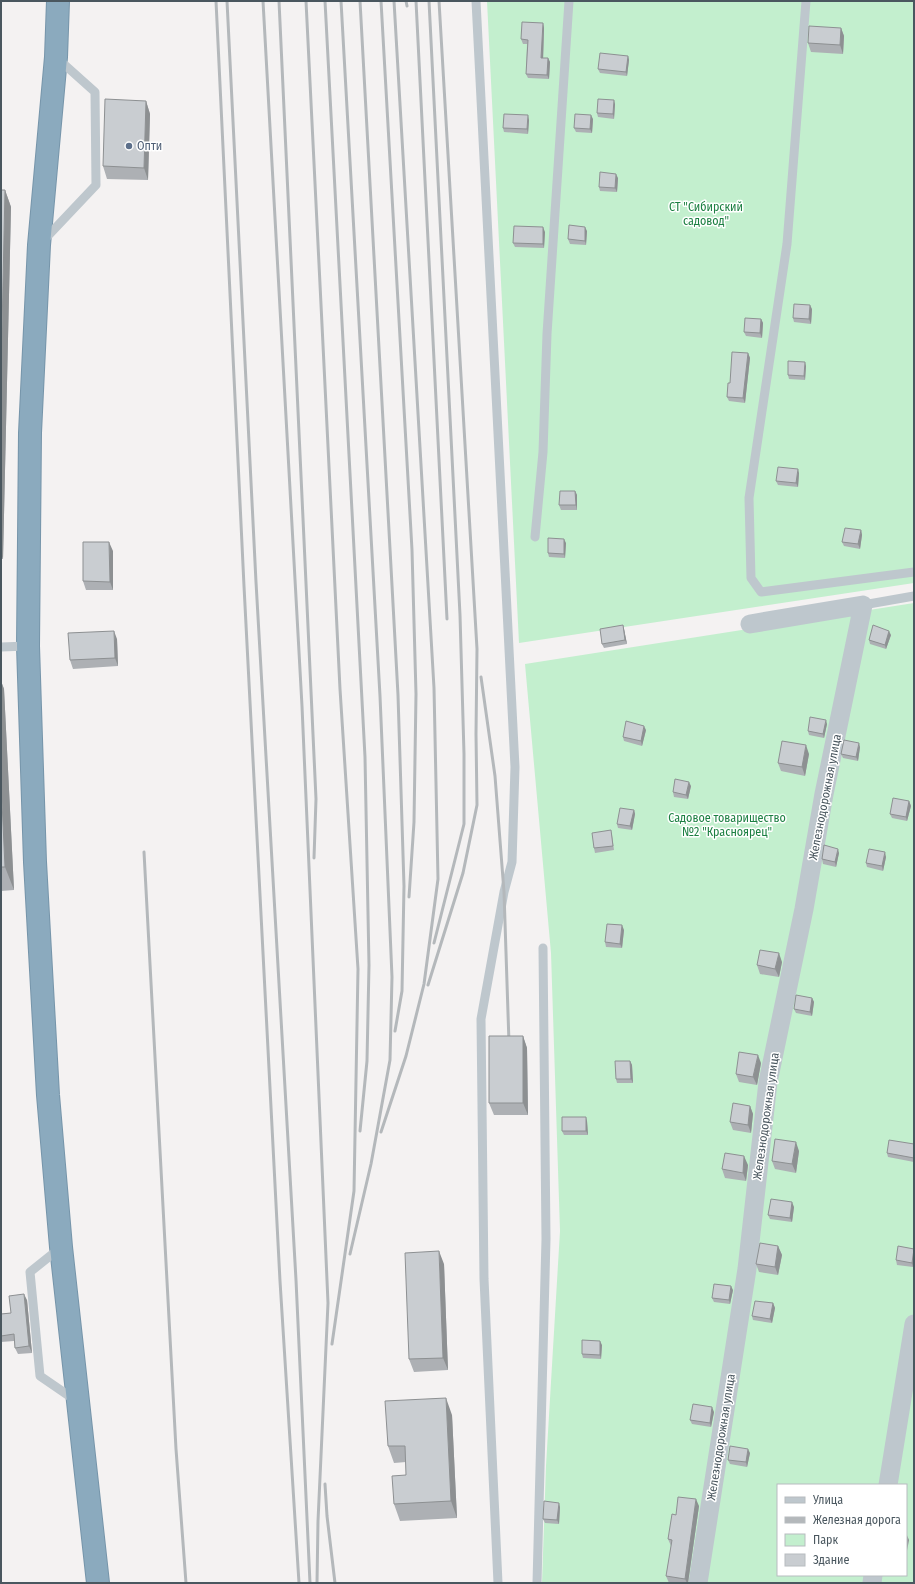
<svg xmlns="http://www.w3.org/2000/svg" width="915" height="1584" font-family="'Fira Sans Condensed',sans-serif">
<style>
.green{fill:#c3efce;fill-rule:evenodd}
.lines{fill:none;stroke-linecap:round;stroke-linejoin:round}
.highway-casing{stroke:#7695aa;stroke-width:24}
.lane{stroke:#bec7cd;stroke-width:9}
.street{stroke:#bec7cd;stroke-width:19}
.highway{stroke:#8baabe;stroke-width:22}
.rail{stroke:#b4b8bb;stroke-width:3}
.wall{fill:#adb0b4}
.shaded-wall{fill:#8d9092}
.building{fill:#c9cdd1;stroke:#8d9092}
.service-dot{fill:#5c6f8a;stroke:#fff;stroke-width:1.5}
.labels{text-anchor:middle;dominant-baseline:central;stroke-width:3;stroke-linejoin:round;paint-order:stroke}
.service-label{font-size:12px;fill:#4e5e75;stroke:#fff;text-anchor:start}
.park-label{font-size:12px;fill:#1b7f41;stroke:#fff}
.street-label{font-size:12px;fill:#4a575f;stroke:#fff}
</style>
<rect width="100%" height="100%" fill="#f4f2f2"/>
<path class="green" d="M487,1H914V583L519,643Z
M914,603V1583H542L546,1466L560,1231L551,953L525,664ZM778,1485H906V1575H778Z"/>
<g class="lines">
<g class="highway-casing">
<path id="highway" d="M58,1L56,57L39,245L30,433L28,646L35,862L48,1095L61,1247L98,1583"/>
</g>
<path class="lane" d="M476,1L515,767L512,862L504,892L481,1019L484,1279L498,1583
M806,1L787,244L749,498L751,578L761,592L914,572
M44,240L96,185L95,92L57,58
M535,537L543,452L547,334L569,1
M863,605L914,596
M1,647L28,646
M60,1248L30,1272L40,1376L75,1400
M537,1583L546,1239L543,948"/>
<path class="street" d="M888,1485L914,1324
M698,1583L747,1269L768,1082L804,909L824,794L863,605L750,624
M872,1583L873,1575"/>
<use href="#highway" class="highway"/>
<path class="rail" d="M216,1L244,586L280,1281L299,1583
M227,1L256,582L296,1280L310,1583
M263,1L302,706L328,1303L318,1521L317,1583
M279,1L316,799L314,858
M306,1L340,689L358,969L354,1191L332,1344
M325,1L365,757L369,965L367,1061L360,1131
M341,1L380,696L392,977L390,1060L371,1164L350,1254
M360,1L398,695L404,886L402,991L395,1031
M381,1L412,550L416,694L414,822L409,897
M406,1L407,6
M416,1L447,619
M429,1L460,615L464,754V824L434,943
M481,677L495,776L504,892L509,1043
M144,852L176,1449L186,1583
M428,985L463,873L477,805L476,734L477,649L439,1
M381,1132L406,1056L424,984L438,879L434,688L394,1
M325,1484L327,1516L335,1583"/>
</g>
<path class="wall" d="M543,23L544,28L543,58H548L550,62L549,79L528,78L526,74L527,44H523L521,39Z
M841,28L844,36L843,54L811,52L808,43Z
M628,56L629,60L627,76L600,73L598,69Z
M146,101L150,114L148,180L107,179L103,166Z
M615,104L614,119L598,117L597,113Z
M593,119L592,133L576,132L574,128Z
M529,120L528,134L504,132L503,128Z
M618,178L617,192L600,191L599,187Z
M1,190H5L11,207L3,559H1Z
M587,231L586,245L570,244L568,239Z
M545,232L544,248L515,247L513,243Z
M812,309L811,324L794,322L793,318Z
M761,319L763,323L762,338L746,336L744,332Z
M748,353L750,358L745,403L729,401L727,397L730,383Z
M806,366L805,380L789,379L788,375Z
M799,473L798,487L778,485L776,481Z
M575,491L577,495V510H561L559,505Z
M861,530L862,535L860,549L844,546L842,542Z
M566,543L565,558L549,557L548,553Z
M113,551V590H86L83,581Z
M623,625L624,629L627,644L604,648L602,644Z
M891,635L886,649L870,644L869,640Z
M117,639L118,666L73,669L70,660Z
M1,681L4,689L14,890L1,891Z
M827,724L824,738L809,735L808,731Z
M646,730L642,746L624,741L623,737Z
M860,747L858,761L843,758L841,754Z
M809,754L805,776L781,771L778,763Z
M691,786L688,799L674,797L673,792Z
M909,801L911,806L907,821L892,818L890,814Z
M634,810L635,814L632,830L618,828L617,824Z
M612,835L614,850L595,853L594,848Z
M839,853L836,867L823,864L822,859Z
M886,857L883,871L867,867L866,863Z
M624,930L622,948L606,947L605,942Z
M782,962L779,977L760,974L757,965Z
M812,998L814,1002L812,1016L796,1013L794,1009Z
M523,1036L527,1048L528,1115H494L489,1103Z
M630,1061L632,1065L633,1083H617L616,1079Z
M761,1063L757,1085L739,1082L736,1074Z
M750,1106L753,1114L751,1133L733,1130L730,1122Z
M587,1121L588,1135H564L562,1131Z
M914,1144V1162L888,1157L887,1153Z
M799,1151L796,1173L775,1169L772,1161Z
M748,1165L746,1181L725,1178L722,1169Z
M794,1207L792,1222L770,1219L768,1215Z
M778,1246L782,1255L778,1275L759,1272L756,1264Z
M914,1249V1264L913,1267L897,1265L896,1260Z
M444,1264L448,1370L414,1372L409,1359Z
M733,1290L730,1304L714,1302L712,1298Z
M27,1300L32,1353L18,1354L15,1348L14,1341L1,1342V1314L11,1313Z
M773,1303L775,1308L772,1323L753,1320L752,1316Z
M602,1345L601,1359L583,1358L582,1354Z
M714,1412L711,1427L692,1424L690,1420Z
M452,1415L457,1518L400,1521L394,1504L406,1475V1462L394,1463L388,1446Z
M750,1453L747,1467L730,1464L728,1460Z
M699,1506L688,1583H669L666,1576L671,1546L668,1539L676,1515Z
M560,1507L559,1524L545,1523L543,1519Z"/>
<path class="shaded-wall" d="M543,23L544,28L543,62L541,58Z
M841,28L844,36L843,54L840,45Z
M628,56L629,60L627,76L626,72Z
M548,58L550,62L549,79L547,75Z
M614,100L615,104L614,119L613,114Z
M146,101L150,114L148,180L144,168Z
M528,115L529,120L528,134L527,129Z
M591,115L593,119L592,133L590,129Z
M616,174L618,178L617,192L615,188Z
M5,190L11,207L3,559L1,554V376Z
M543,227L545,232L544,248L543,244Z
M585,227L587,231L586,245L585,241Z
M810,305L812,309L811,324L809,319Z
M761,319L763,323L762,338L760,333Z
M748,353L750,358L745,403L743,398Z
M805,362L806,366L805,380L804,376Z
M798,469L799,473L798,487L796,483Z
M575,491L577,495V510L576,505Z
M861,530L862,535L860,549L858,544Z
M564,539L566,543L565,558L564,554Z
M109,542L113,551V590L110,582Z
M623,625L624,629L627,644L625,640Z
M114,631L117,639L118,666L115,658Z
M889,631L891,635L886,649L885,645Z
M1,681L4,689L14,890L5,867L1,780Z
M826,720L827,724L824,738L823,734Z
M644,726L646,730L642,746L641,741Z
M859,743L860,747L858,761L856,757Z
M806,745L809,754L805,776L802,767Z
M689,782L691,786L688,799L686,795Z
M909,801L911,806L907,821L906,817Z
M634,810L635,814L632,830L630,826Z
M838,849L839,853L836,867L835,862Z
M885,852L886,857L883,871L882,866Z
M622,925L624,930L622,948L620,944Z
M779,953L782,962L779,977L775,969Z
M812,998L814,1002L812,1016L810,1012Z
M523,1036L527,1048L528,1115L523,1103Z
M758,1055L761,1063L757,1085L753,1077Z
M630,1061L632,1065L633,1083L631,1079Z
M750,1106L753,1114L751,1133L748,1125Z
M586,1117L587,1121L588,1135L586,1131Z
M796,1142L799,1151L796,1173L792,1164Z
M744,1156L748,1165L746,1181L743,1173Z
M792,1202L794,1207L792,1222L790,1218Z
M778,1246L782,1255L778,1275L775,1267Z
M914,1250V1264L913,1267L912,1263Z
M439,1251L444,1264L448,1370L443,1358Z
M731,1286L733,1290L730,1304L729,1300Z
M24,1294L27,1300L32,1353L29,1346Z
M773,1303L775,1308L772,1323L770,1319Z
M600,1341L602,1345L601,1359L600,1355Z
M446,1398L452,1415L457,1518L451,1501Z
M712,1407L714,1412L711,1427L710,1423Z
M748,1449L750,1453L747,1467L746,1462Z
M696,1499L699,1506L688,1583H687L685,1579Z
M559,1503L560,1507L559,1524L557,1520Z
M906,1533L909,1540L906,1556Z"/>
<path class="building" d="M522,22L543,23L541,58H548L547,75L526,74L528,40L521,39Z
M809,26L841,28L840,45L808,43Z
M600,53L628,56L626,72L598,69Z
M105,99L146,101L144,168L103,166Z
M598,99L614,100L613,114L597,113Z
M504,114L528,115L527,129L503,128Z
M575,114L591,115L590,129L574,128Z
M600,172L616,174L615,188L599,187Z
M1,190H5L1,376Z
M569,225L585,227V241L568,239Z
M514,226L543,227V244L513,243Z
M794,304L810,305L809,319L793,318Z
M745,318L761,319L760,333L744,332Z
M732,352L748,353L743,398L727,397L728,383H730Z
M788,361L805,362L804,376L788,375Z
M778,467L798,469L796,483L776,481Z
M560,491H575L576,505H559Z
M845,528L861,530L858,544L842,542Z
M548,538L564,539V554L548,553Z
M83,542H109L110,582L83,581Z
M623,625L625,640L602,644L600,629Z
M873,625L889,631L885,645L869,640Z
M114,631L115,658L70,660L68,633Z
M810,717L826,720L823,734L808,731Z
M626,721L644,726L641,741L623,737Z
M844,740L859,743L856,757L841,754Z
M782,741L806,745L802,767L778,763Z
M675,779L689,782L686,795L673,792Z
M1,780L5,867H1Z
M893,798L909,801L906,817L890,814Z
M620,808L634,810L630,826L617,824Z
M611,830L613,846L594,848L592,833Z
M824,845L838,849L835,862L822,859Z
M869,849L885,852L882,866L866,863Z
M607,924L622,925L620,944L605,942Z
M760,950L779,953L775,969L757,965Z
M796,995L812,998L810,1012L794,1009Z
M489,1036H523V1103H489Z
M739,1052L758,1055L753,1077L736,1074Z
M615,1061H630L631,1079H616Z
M733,1103L750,1106L748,1125L730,1122Z
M562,1117H586V1131H562Z
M775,1139L796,1142L792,1164L772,1161Z
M889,1140L914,1144V1158L887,1153Z
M725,1153L744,1156L743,1173L722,1169Z
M771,1199L792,1202L790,1218L768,1215Z
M760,1243L778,1246L775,1267L756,1264Z
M898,1246L914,1249L912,1263L896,1260Z
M439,1251L443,1358L409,1359L405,1253Z
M714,1284L731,1286L729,1300L712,1298Z
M24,1294L29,1346L15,1348L14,1334L1,1336V1314L11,1313L9,1296Z
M755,1301L773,1303L770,1319L752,1316Z
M582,1340L600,1341V1355L582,1354Z
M446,1398L451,1501L394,1504L392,1476L406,1475L405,1446H388L385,1401Z
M693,1404L712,1407L710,1423L690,1420Z
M730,1446L748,1449L746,1462L728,1460Z
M678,1497L696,1499L685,1579L666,1576L672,1540L668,1539L672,1514L676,1515Z
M544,1501L559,1503L557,1520L543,1519Z"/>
<circle class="service-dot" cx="129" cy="146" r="4"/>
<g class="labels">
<g class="service-label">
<text x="137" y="146">Опти</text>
</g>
<g class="park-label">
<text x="706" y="207">СТ "Сибирский<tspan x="706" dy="14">садовод"</tspan></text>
<text x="727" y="818">Садовое товарищество<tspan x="727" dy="14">№2 "Красноярец"</tspan></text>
</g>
<g class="street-label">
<text transform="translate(825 797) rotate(-79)">Железнодорожная улица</text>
<text transform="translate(766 1116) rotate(-82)">Железнодорожная улица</text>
<text transform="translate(721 1437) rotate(-81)">Железнодорожная улица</text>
</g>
</g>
<rect width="915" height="1584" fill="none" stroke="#4a575f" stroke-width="4"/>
<rect x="777" y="1484" width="130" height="92" fill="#ffffff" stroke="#b7bcbf"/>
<rect x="785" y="1497" width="20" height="6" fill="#bec7cd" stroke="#b7bcbf"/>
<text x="813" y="1504" font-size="12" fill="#4a575f">Улица</text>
<rect x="785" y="1517" width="20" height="6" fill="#b4b8bb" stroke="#b7bcbf"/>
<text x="813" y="1524" font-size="12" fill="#4a575f">Железная дорога</text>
<rect x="785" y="1534" width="20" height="12" fill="#c3efce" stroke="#b7bcbf"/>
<text x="813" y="1544" font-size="12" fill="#4a575f">Парк</text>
<rect x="785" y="1554" width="20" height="12" fill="#c9cdd1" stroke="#b7bcbf"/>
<text x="813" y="1564" font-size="12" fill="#4a575f">Здание</text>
</svg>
